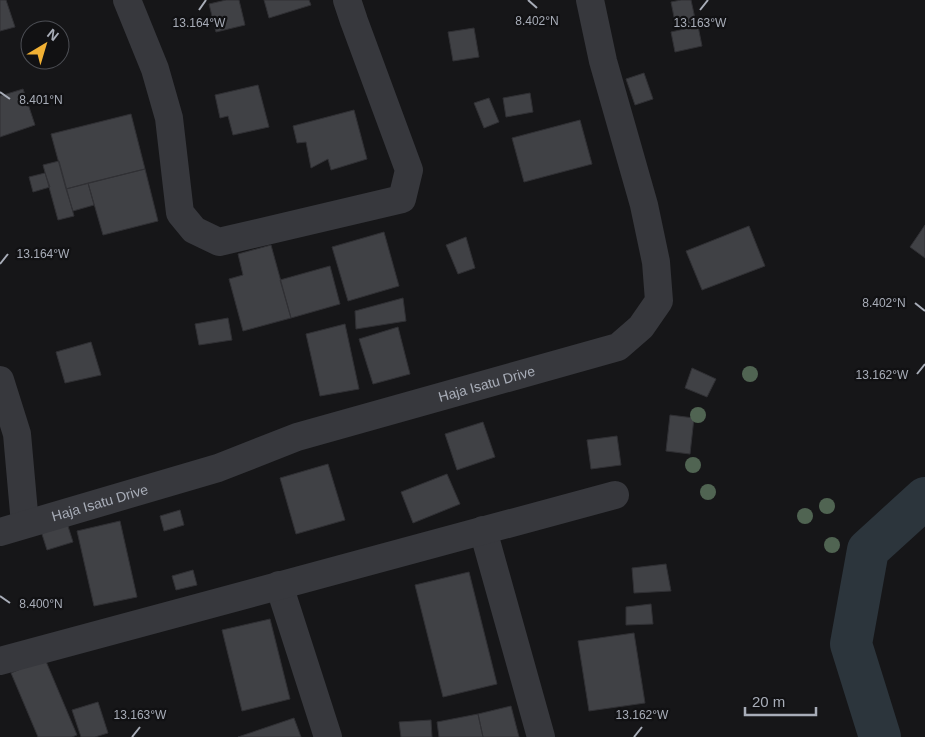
<svg xmlns="http://www.w3.org/2000/svg" width="925" height="737" font-family="Helvetica,sans-serif">
<style>
.lines{fill:none;stroke-linecap:round;stroke-linejoin:round}
.river{stroke:#2c353c;stroke-width:42}
.building{fill:#404145;stroke:#303034}
.minor{stroke:#37383d;stroke-width:28}
.tree{fill:#506452}
.ticks{fill:none;stroke:#a8adb8;stroke-width:2}
.labels{text-anchor:middle;dominant-baseline:central;stroke-width:4.5;stroke-linejoin:round;paint-order:stroke}
.street-label{font-size:14px;fill:#a8adb8;stroke:#111113}
.ticks-label{font-size:12px;text-anchor:middle;fill:#a8adb8;stroke:#111113;stroke-width:4.5;stroke-linejoin:round;paint-order:stroke}
</style>
<rect width="100%" height="100%" fill="#161618"/>
<g class="lines">
<path class="river" d="M880,737L851,644L868,550L925,498"/>
</g>
<path class="building" d="M0,0H6L15,27L0,31Z
M226,0H239L245,25L216,32L209,4Z
M264,0H309L311,5L269,18Z
M681,0H691L696,23L676,27L671,2Z
M698,26L702,46L675,52L671,32Z
M474,28L479,57L453,61L448,32Z
M644,73L653,99L635,105L626,79Z
M258,85L269,127L233,135L228,116L220,118L215,95Z
M23,89L35,125L0,137V96Z
M530,93L533,112L506,117L503,98Z
M489,98L499,122L484,128L474,103Z
M354,110L367,159L331,170L328,159L311,168L306,142L297,143L293,126Z
M131,114L145,169L66,189L51,134Z
M580,120L592,164L524,182L512,138Z
M59,161L74,216L58,220L43,165Z
M145,169L158,221L103,235L88,183Z
M45,173L50,187L33,192L29,177Z
M88,183L94,205L73,211L66,189Z
M925,225V258L910,247Z
M749,226L765,266L702,290L686,251Z
M384,232L399,286L348,301L332,247Z
M466,237L475,268L458,274L446,245Z
M271,245L291,318L243,331L229,279L243,275L238,254Z
M330,266L340,304L291,318L280,280Z
M403,298L406,321L356,329L355,311Z
M228,318L232,340L199,345L195,324Z
M345,324L359,389L320,396L306,334Z
M398,327L410,374L373,384L359,339Z
M91,342L101,375L65,383L56,352Z
M692,368L716,379L707,397L685,388Z
M670,415L694,418L690,454L666,451Z
M483,422L495,457L457,470L445,434Z
M617,436L621,465L591,469L587,440Z
M328,464L345,520L296,534L280,478Z
M447,474L460,504L413,523L401,492Z
M180,510L184,525L164,531L160,516Z
M120,521L137,597L94,606L77,531Z
M67,523L73,542L47,550L41,531Z
M666,564L671,591L634,593L632,568Z
M193,570L197,585L176,590L172,576Z
M469,572L497,684L443,697L415,585Z
M651,604L653,624L626,625V607Z
M270,619L290,699L242,711L222,630Z
M634,633L645,703L589,711L578,641Z
M45,659L77,735L72,737H38L11,673Z
M98,702L108,733L95,737H81L72,710Z
M511,706L519,737H483L478,714Z
M478,714L483,737H439L437,722Z
M294,718L301,737H238Z
M431,720L432,737H401L399,722Z"/>
<g class="lines">
<g class="minor">
<path d="M127,0L155,69L169,118L180,213L194,230L219,242L402,199L409,170L354,21L347,0"/>
<path d="M0,380L17,434L25,524"/>
<path d="M483,530L541,737"/>
<path id="s1" d="M0,532L218,468L297,437L618,347L641,327L659,301L656,262L644,205L603,61L590,0"/>
<path d="M279,585L328,737"/>
<path d="M0,661L615,495"/>
</g>
</g>
<g class="tree">
<circle cx="750" cy="374" r="8"/>
<circle cx="698" cy="415" r="8"/>
<circle cx="693" cy="465" r="8"/>
<circle cx="708" cy="492" r="8"/>
<circle cx="827" cy="506" r="8"/>
<circle cx="805" cy="516" r="8"/>
<circle cx="832" cy="545" r="8"/>
</g>
<path class="ticks" d="M528,0L537,8M199,10L206,0M700,10L708,0M0,92L10,99M0,264L8,254M915,303L925,311M917,374L925,364M0,596L10,603M132,737L140,727M634,737L642,727"/>
<g class="labels">
<g class="street-label">
<text stroke="none"><textPath href="#s1" startOffset="509">Haja Isatu Drive</textPath></text>
<text stroke="none"><textPath href="#s1" startOffset="104">Haja Isatu Drive</textPath></text>
</g>
</g>
<g class="ticks-label">
<text x="537" y="25">8.402°N</text>
<text x="700" y="27">13.163°W</text>
<text x="199" y="27">13.164°W</text>
<text x="41" y="104">8.401°N</text>
<text x="43" y="258">13.164°W</text>
<text x="884" y="307">8.402°N</text>
<text x="882" y="379">13.162°W</text>
<text x="41" y="608">8.400°N</text>
<text x="140" y="719">13.163°W</text>
<text x="642" y="719">13.162°W</text>
</g>
<g transform="translate(45 45) rotate(38)"><circle r="24" fill="#111113" stroke="#4d4f55"/>
<path d="M0-4L9 19L0 12L-9 19Z" fill="#f2b134"/>
<text y="-8" font-size="14" font-weight="bold" text-anchor="middle" fill="#a8adb8">N</text>
</g>
<path d="M745 707v8h71v-8" fill="none" stroke="#a8adb8" stroke-width="2.5"/>
<text x="752" y="707" font-size="15" fill="#a8adb8" stroke="#111113" stroke-width="4" paint-order="stroke">20 m</text>
</svg>
